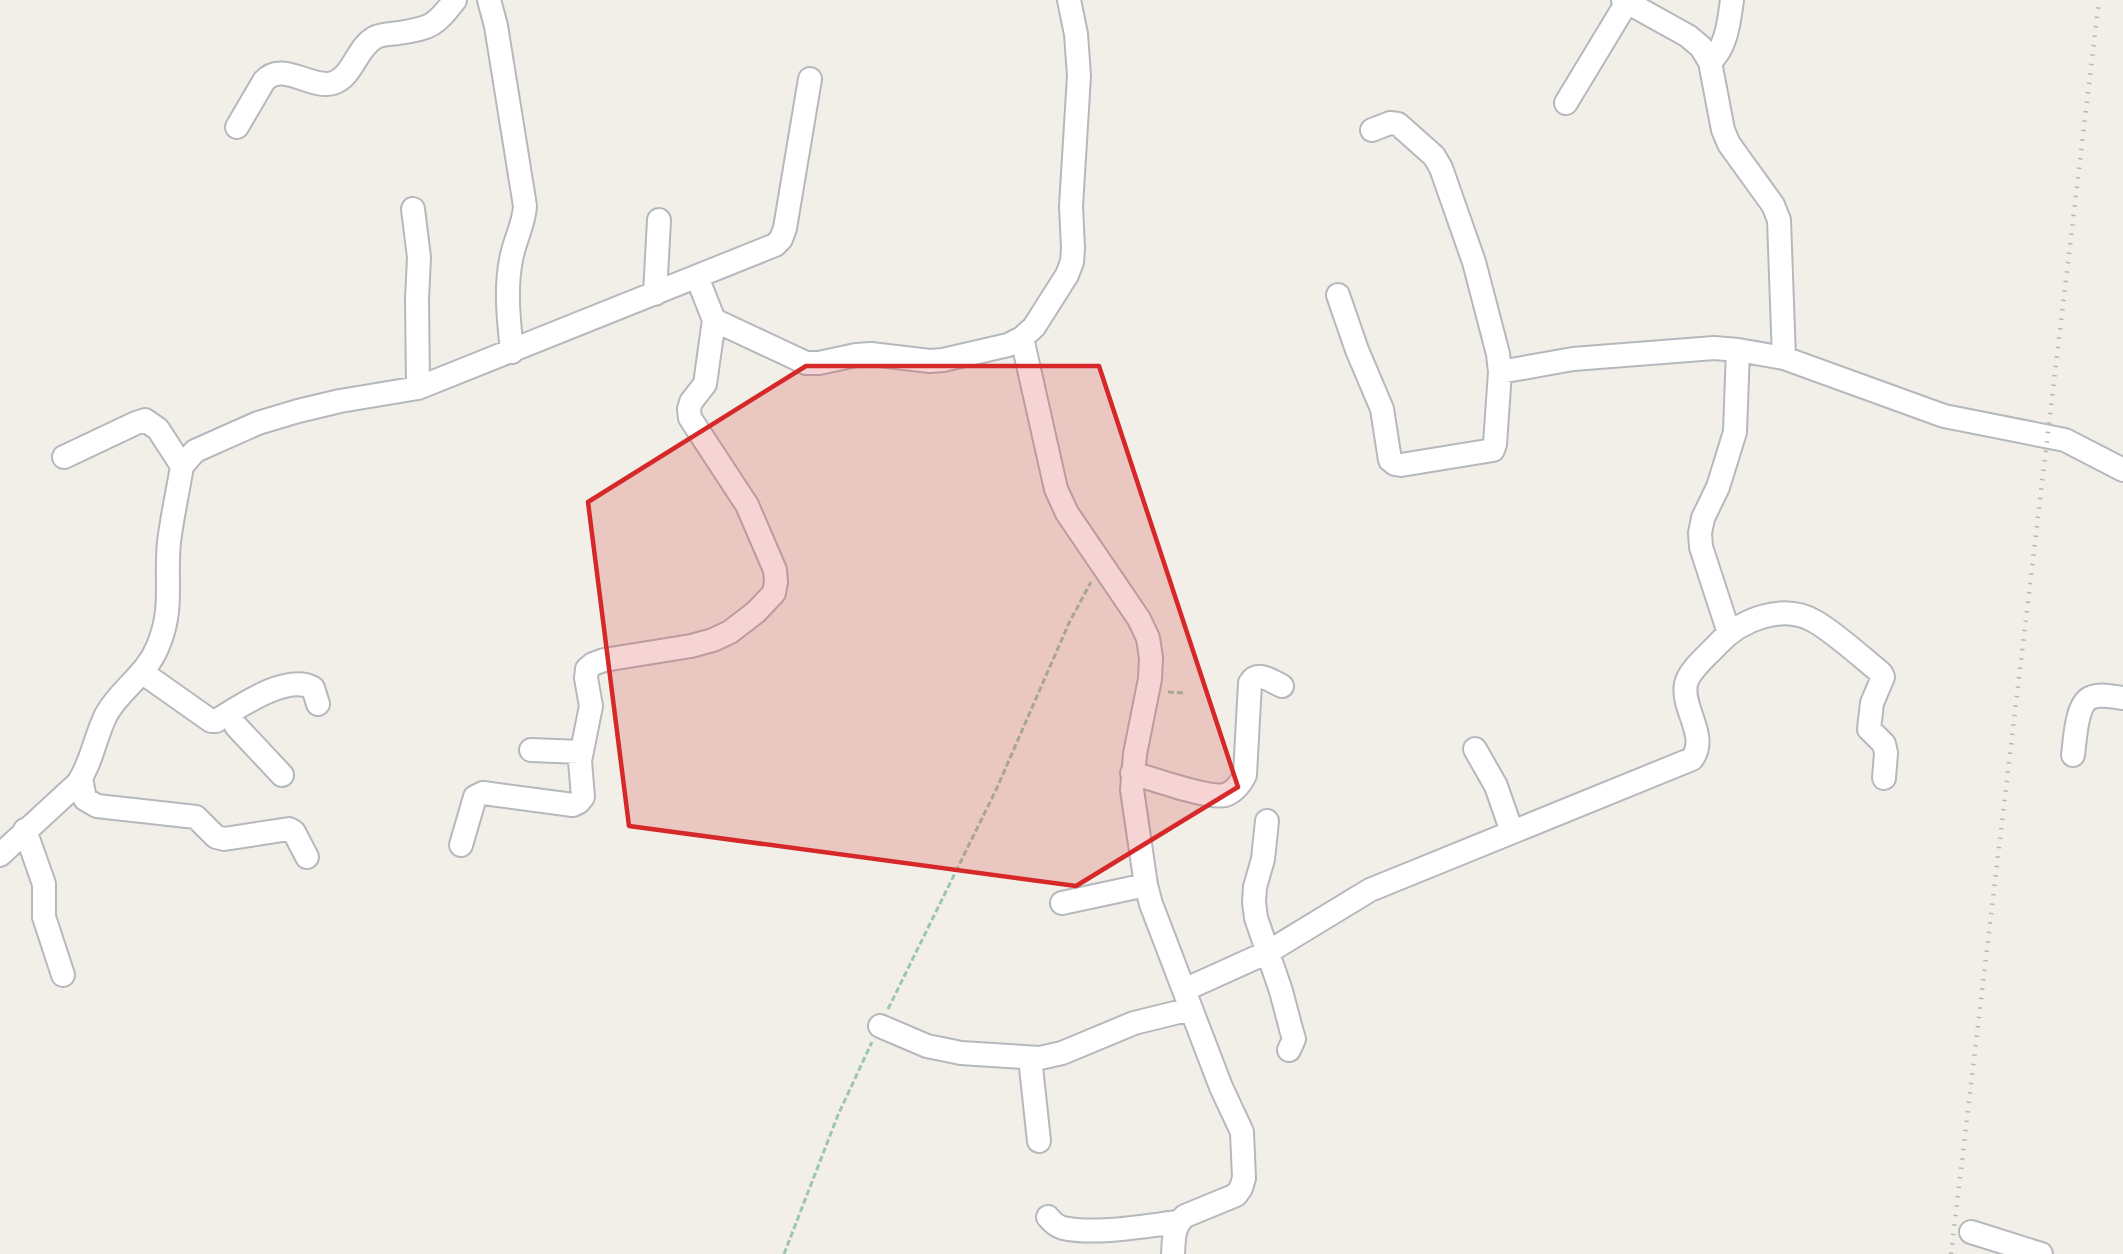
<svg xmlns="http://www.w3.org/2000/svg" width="2123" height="1254" font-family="Mulish,sans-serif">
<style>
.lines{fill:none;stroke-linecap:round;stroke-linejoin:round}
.minor-casing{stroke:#b5b8bc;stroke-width:26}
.path{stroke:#9cc7a9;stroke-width:3;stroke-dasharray:6 3;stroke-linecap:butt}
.minor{stroke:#fff;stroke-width:22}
.rail{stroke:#b6b7b8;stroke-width:4.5;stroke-dasharray:1.5 8;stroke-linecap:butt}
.marked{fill:#d62828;fill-opacity:0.2;stroke:#d62828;stroke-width:4.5;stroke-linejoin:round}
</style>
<rect width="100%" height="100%" fill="#f1efe8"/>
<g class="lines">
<g class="minor-casing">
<path id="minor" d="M489,0L496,26L525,206C524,225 514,241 511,260C505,290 509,322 512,352
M1623,0L1688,36L1701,47L1710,62L1723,130L1729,144L1773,205L1779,220L1784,358
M1710,62C1727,47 1729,21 1732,0
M1566,103L1627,2
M237,127L264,81C282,60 312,90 333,83C353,77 357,46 376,37C383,34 391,34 399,33C431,28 435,26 455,0
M413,209L419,257L417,299L418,388
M655,294L659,220
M1338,295L1357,350L1382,409L1390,460L1395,464L1401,465L1493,450L1495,444L1500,372L1498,354L1474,262L1441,168L1434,156L1398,124L1390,123L1372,130
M714,320L806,363H819L856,355L871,354L930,361L943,360L1008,345L1022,338L1034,327L1067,275L1072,262L1073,248L1071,206L1079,76L1076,34L1069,0
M1022,338L1056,489L1067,513L1139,619L1148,638L1151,658L1150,679L1135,754L1132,790L1146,885L1151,904L1221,1087L1242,1132L1244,1178L1241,1188L1236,1195L1185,1216C1173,1226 1174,1239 1173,1254
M1500,372L1573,359L1714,348L1738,350L1784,358L1944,416L2065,440L2123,470
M64,457L136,423L145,420L158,429L182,466
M1729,633L1701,547L1700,533L1703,518L1718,487L1735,432L1738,350
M143,673L211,721H216C239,707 287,673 313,688L318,704
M236,726L282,775
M1475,749L1496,786L1512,832
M531,750L581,752
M2073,755C2075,741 2076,705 2090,698C2100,693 2113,697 2123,698
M1132,773C1151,778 1207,799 1225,795C1234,792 1241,783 1245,775L1250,683C1258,670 1271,681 1282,686
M81,778L85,799L97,806L196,817L216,837L224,839L289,829L294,832L307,857
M1267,821L1263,859L1255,887L1254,902L1256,918L1281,991L1291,1029L1294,1039L1289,1050
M25,830L44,884V917L63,975
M461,845L475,797L483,793L573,805L579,802L583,797L580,761L591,706L586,678L587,669L593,664L604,660L691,646L713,640L730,632L756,612L774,593L776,582L775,570L747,505L690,418L689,409L691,402L705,384L714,320L697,277
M0,855L78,783C92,762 95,737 106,715C119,690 146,676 158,646C174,608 165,581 169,542C172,517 178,491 182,466L195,451L258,423L298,411L340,401L418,388L775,245L781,239L785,228L810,79
M1062,903L1146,885
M1184,990L1268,952L1370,890L1692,759C1709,736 1681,709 1686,684C1689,670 1707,656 1717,645C1740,620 1783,602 1816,622C1839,636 1860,656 1881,673L1883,677L1872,703L1869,729L1884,744L1886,753L1884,778
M880,1026L927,1046L961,1053L1040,1058L1062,1053L1134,1023L1191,1009
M1030,1058L1039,1141
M1048,1217C1052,1222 1056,1226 1063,1228C1096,1235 1144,1226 1178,1222
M1971,1232L2041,1254"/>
</g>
<path class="path" d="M1168,692L1184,693
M888,1009L996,790L1069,623L1091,582
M784,1254L838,1115L872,1042"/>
<use href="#minor" class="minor"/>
<path class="rail" d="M1951,1254L2099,0"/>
</g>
<path class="marked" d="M806,366H1099L1238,787L1076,886L629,826L588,502Z"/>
</svg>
